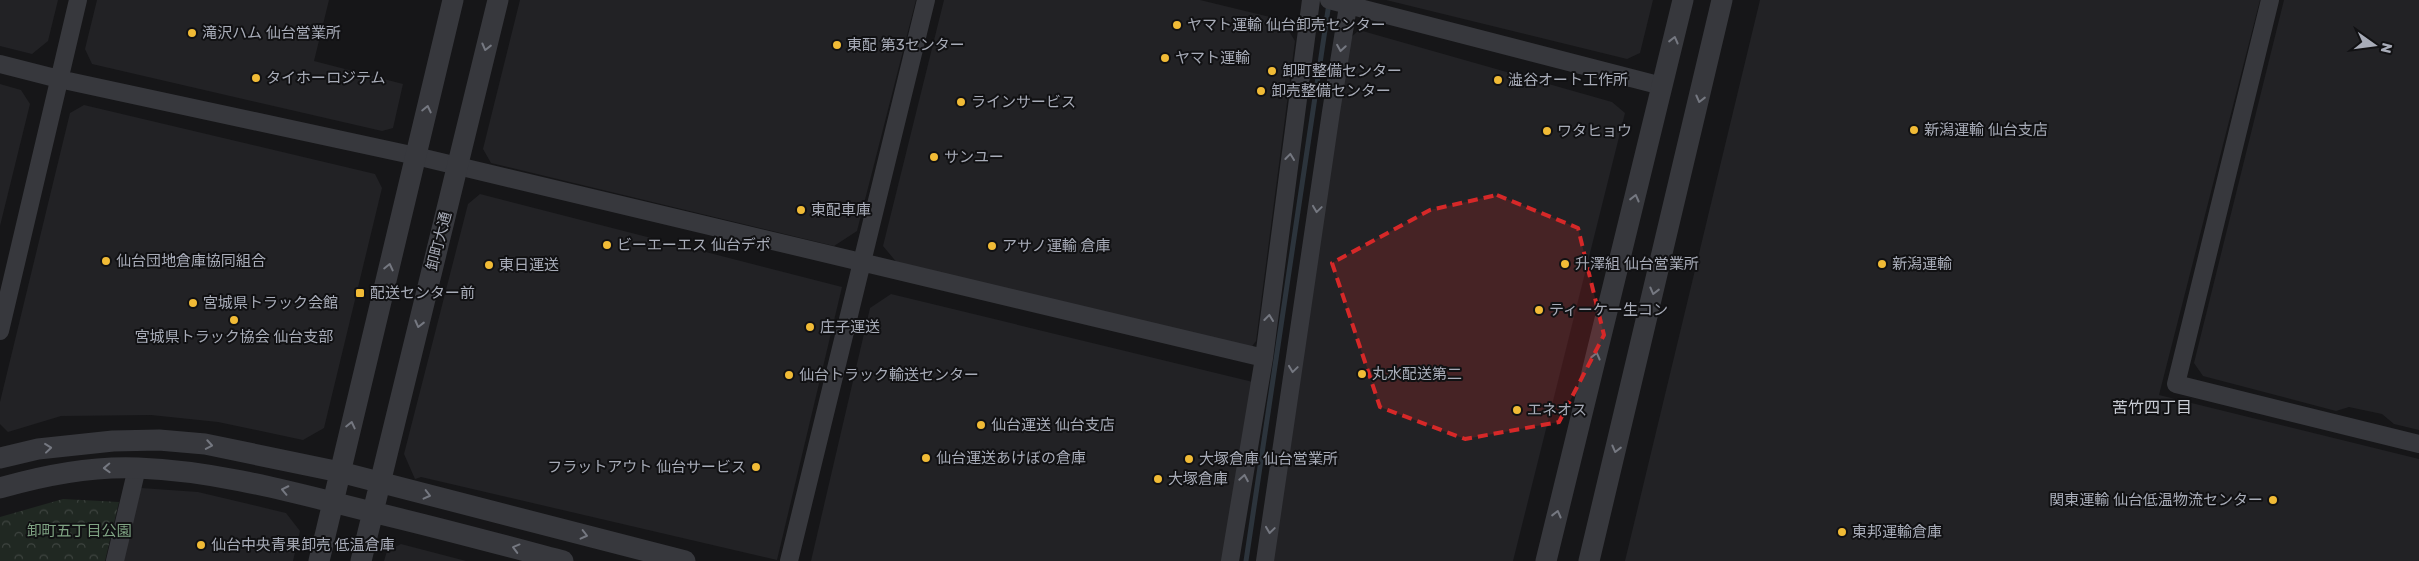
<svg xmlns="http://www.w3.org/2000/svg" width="2419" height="561" font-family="Rubik,'Noto Sans JP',sans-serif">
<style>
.built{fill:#222225}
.forest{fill:url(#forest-crowns)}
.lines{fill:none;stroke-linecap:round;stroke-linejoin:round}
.stream{stroke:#2c343c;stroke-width:5}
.minor{stroke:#37383d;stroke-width:18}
.tertiary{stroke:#37383d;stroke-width:21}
.oneway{stroke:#757881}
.marked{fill:#d62828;fill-opacity:0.2;stroke:#d62828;stroke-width:4;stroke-dasharray:10 6;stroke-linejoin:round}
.poi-dot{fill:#f1bb36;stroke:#111113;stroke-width:2}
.labels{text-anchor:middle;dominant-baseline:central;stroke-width:4;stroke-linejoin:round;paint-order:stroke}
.poi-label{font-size:15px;fill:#a8acb8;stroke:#111113;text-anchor:start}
.street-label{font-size:15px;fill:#a8acb8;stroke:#111113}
.park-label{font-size:15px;fill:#7fa383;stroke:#111113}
.neighbourhood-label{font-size:16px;fill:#c9ccd4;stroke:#111113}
</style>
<defs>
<pattern id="forest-crowns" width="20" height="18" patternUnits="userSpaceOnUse" patternTransform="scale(1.25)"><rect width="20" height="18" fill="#202822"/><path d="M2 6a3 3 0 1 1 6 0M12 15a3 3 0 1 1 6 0" fill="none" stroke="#3e4440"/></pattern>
</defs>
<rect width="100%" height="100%" fill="#161618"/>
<path class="built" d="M0,0H58L48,41L32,54L0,46Z
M97,0H329L314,61L403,84L393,128L382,131L92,64L85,49Z
M520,0H916L857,231L834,246L491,163L483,149Z
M944,0H1200L1282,20L1295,41L1256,341L1250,349L898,264L883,246Z
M1386,0H1653L1640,53L1627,59Z
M1760,0H2260L2159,395L2419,459V561H1625Z
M2284,0H2419V430L2394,424L2382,414L2349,407L2336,411L2203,376L2194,363Z
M1359,30L1612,102L1625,113L1513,561H1272L1345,43Z
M0,84L21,90L30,104L0,226Z
M84,105L375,174L382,188L324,428L303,440L218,422L151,415L61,416L8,432L0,424V402L70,113Z
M480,194L842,287L777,560L421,477L415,479L404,454L468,204Z
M891,294L1253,382L1223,561H811L870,308Z
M141,488L198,492L286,513L300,531L293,561H123Z
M401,544L466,561H384L387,551Z"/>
<path class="forest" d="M63,499L119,502L105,561H0V517Z"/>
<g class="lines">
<path class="stream" d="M1246,561L1329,3"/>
<path class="minor" d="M1329,0L1662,86
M2270,0L2176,384L2419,444
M0,64L59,79L416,156L1264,358
M0,331L78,0
M115,561L137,468
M789,561L926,0
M1230,561L1264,358L1311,0
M1265,561L1331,112L1349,0"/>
<path class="tertiary" d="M0,458L38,449L113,441L159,440L205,444L340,472L685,561
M0,488C45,475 91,466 138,468C218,471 295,493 372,512C436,527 499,544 563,561
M319,561L453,0
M361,561L498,0
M1546,561L1683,0
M1589,561L1722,0"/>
</g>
<defs><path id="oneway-chevron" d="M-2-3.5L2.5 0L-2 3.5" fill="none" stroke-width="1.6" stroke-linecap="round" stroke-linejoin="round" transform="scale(1.25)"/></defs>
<g class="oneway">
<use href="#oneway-chevron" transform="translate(1674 40) rotate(-76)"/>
<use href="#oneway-chevron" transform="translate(486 47) rotate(104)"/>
<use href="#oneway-chevron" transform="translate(1341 48) rotate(99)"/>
<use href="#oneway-chevron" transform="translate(1700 99) rotate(104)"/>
<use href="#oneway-chevron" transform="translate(427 109) rotate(-77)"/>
<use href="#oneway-chevron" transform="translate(1290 157) rotate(-83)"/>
<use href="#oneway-chevron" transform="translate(1635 198) rotate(-76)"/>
<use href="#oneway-chevron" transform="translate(1317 209) rotate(98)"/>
<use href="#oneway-chevron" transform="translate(389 267) rotate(-77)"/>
<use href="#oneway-chevron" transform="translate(1654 291) rotate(104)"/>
<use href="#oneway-chevron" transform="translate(1269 318) rotate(-83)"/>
<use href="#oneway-chevron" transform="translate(419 324) rotate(104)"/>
<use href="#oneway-chevron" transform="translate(1596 356) rotate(-76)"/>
<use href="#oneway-chevron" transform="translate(1293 369) rotate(98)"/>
<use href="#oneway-chevron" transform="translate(351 425) rotate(-77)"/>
<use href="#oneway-chevron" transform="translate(209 445) rotate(10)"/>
<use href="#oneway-chevron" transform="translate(48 448) rotate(-6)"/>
<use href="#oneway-chevron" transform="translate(1616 449) rotate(104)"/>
<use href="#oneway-chevron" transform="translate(107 468) rotate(178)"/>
<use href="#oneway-chevron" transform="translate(1244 478) rotate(-80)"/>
<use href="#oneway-chevron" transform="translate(285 490) rotate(-168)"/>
<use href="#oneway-chevron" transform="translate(427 495) rotate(14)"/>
<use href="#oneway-chevron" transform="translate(1557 514) rotate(-76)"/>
<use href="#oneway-chevron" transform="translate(1270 530) rotate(98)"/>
<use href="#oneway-chevron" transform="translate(584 535) rotate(14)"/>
<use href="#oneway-chevron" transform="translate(516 548) rotate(-165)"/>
</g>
<path class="marked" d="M1497,195L1578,228L1604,335L1559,422L1465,439L1380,407L1332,263L1430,210Z"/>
<g class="poi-dot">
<circle cx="1177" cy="25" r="5"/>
<circle cx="192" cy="33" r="5"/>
<circle cx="837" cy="45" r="5"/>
<circle cx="1165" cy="58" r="5"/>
<circle cx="1272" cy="71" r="5"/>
<circle cx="256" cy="78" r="5"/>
<circle cx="1498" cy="80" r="5"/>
<circle cx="1261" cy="91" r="5"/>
<circle cx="961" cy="102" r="5"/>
<circle cx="1914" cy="130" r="5"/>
<circle cx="1547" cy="131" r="5"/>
<circle cx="934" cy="157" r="5"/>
<circle cx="801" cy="210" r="5"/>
<circle cx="607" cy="245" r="5"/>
<circle cx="992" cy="246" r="5"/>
<circle cx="106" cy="261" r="5"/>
<circle cx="1565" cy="264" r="5"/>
<circle cx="1882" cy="264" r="5"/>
<circle cx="489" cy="265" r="5"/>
<rect x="355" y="288" width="10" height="10" rx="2.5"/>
<circle cx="193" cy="303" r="5"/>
<circle cx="1539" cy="310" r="5"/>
<circle cx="234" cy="320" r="5"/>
<circle cx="810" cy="327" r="5"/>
<circle cx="1362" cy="374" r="5"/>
<circle cx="789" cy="375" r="5"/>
<circle cx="1517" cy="410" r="5"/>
<circle cx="981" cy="425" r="5"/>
<circle cx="926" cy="458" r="5"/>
<circle cx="1189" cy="459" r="5"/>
<circle cx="756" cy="467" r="5"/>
<circle cx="1158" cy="479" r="5"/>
<circle cx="2273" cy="500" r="5"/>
<circle cx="1842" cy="532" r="5"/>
<circle cx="201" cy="545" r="5"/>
</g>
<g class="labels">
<g class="poi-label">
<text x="1187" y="25">ヤマト運輸 仙台卸売センター</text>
<text x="202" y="33">滝沢ハム 仙台営業所</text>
<text x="847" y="45">東配 第3センター</text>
<text x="1175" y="58">ヤマト運輸</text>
<text x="1282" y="71">卸町整備センター</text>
<text x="266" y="78">タイホーロジテム</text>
<text x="1508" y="80">澁谷オート工作所</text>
<text x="1271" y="91">卸売整備センター</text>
<text x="971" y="102">ラインサービス</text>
<text x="1924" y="130">新潟運輸 仙台支店</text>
<text x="1557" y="131">ワタヒョウ</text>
<text x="944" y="157">サンユー</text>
<text x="811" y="210">東配車庫</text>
<text x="617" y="245">ビーエーエス 仙台デポ</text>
<text x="1002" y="246">アサノ運輸 倉庫</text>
<text x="116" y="261">仙台団地倉庫協同組合</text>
<text x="1575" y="264">升澤組 仙台営業所</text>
<text x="1892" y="264">新潟運輸</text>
<text x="499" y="265">東日運送</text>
<text x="370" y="293">配送センター前</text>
<text x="203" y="303">宮城県トラック会館</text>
<text x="1549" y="310">ティーケー生コン</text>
<text x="820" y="327">庄子運送</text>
<text x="234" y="337" text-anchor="middle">宮城県トラック協会 仙台支部</text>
<text x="1372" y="374">丸水配送第二</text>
<text x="799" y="375">仙台トラック輸送センター</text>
<text x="1527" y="410">エネオス</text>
<text x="991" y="425">仙台運送 仙台支店</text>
<text x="936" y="458">仙台運送あけぼの倉庫</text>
<text x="1199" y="459">大塚倉庫 仙台営業所</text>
<text x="746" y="467" text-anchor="end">フラットアウト 仙台サービス</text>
<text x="1168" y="479">大塚倉庫</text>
<text x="2263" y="500" text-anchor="end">関東運輸 仙台低温物流センター</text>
<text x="1852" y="532">東邦運輸倉庫</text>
<text x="211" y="545">仙台中央青果卸売 低温倉庫</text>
</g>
<g class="street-label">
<text transform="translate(439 241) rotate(-76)">卸町大通</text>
</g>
<g class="park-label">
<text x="79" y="531">卸町五丁目公園</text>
</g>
<g class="neighbourhood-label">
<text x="2152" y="407">苦竹四丁目</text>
</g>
</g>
<g transform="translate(2374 45) rotate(104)" stroke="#111113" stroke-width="4" paint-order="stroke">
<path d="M0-4L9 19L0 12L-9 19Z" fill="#a8acb8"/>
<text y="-8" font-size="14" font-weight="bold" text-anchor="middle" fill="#a8acb8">N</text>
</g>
</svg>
